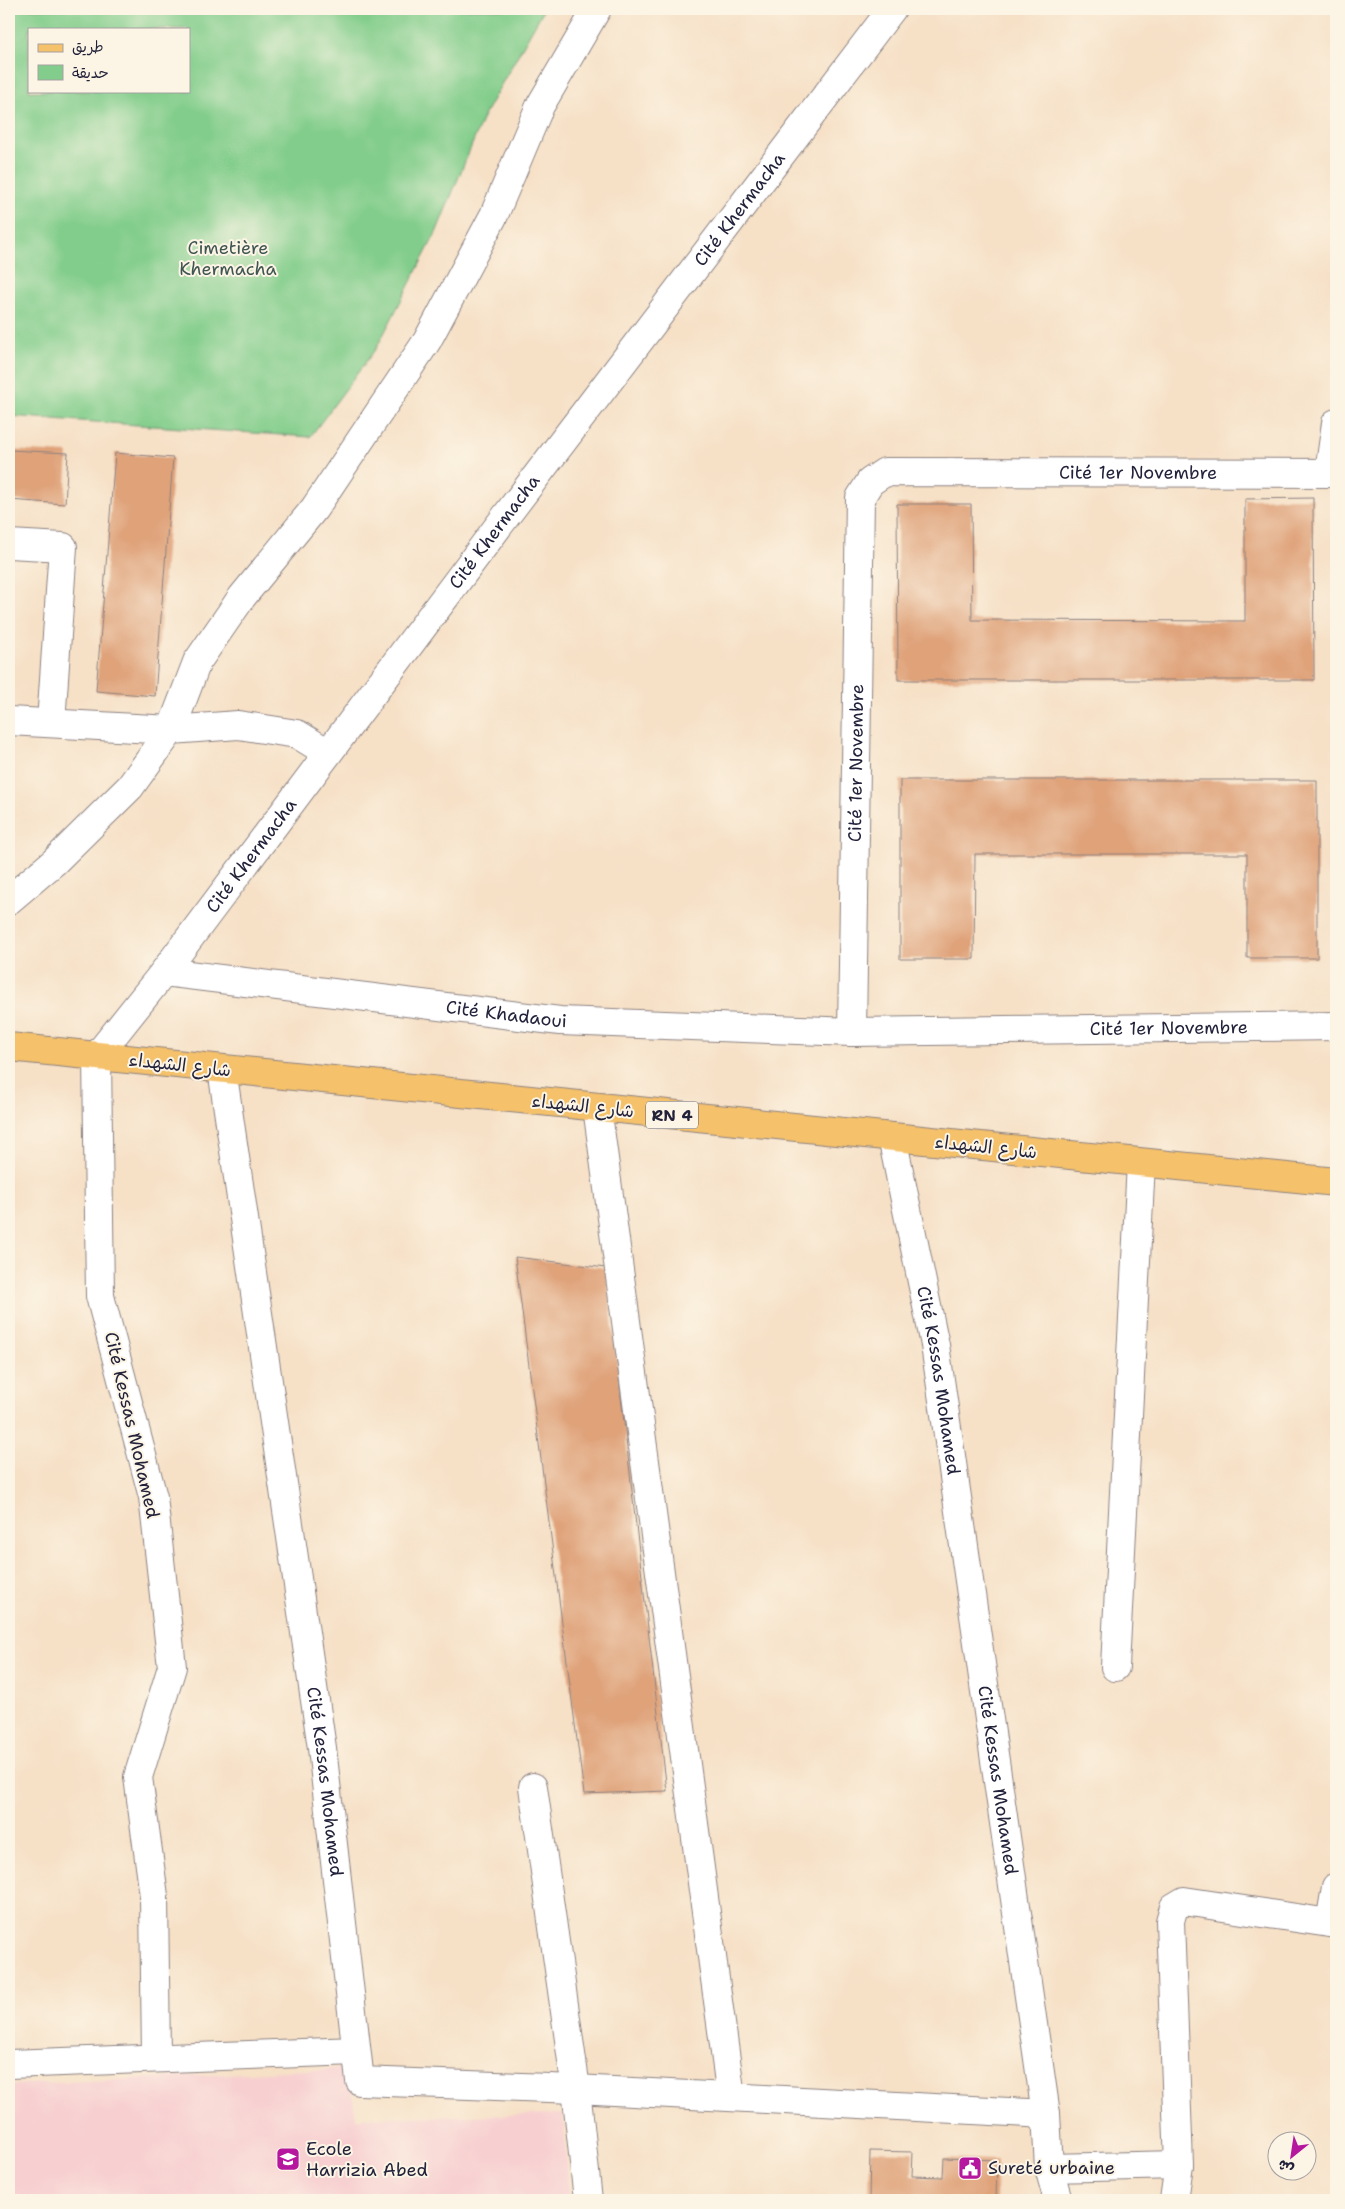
<svg xmlns="http://www.w3.org/2000/svg" width="1345" height="2209" font-family="'Shantell Sans','Playpen Sans Arabic',sans-serif">
<style>
.built{fill:#f7cfd0}
.green{fill:#82cd8b;stroke:#527863;fill-rule:evenodd}
.building{fill:#dfa279}
.lines{fill:none;stroke-linecap:round;stroke-linejoin:round}
.minor-casing{stroke:#8c8180;stroke-width:30}
.major-casing{stroke:#8c8180;stroke-width:30}
.minor{stroke:#fff;stroke-width:28}
.major{stroke:#f5c16b;stroke-width:28}
.labels{text-anchor:middle;dominant-baseline:central;stroke-width:4;stroke-linejoin:round;paint-order:stroke}
.shield{fill:#fcf5e5;stroke:#63616e;stroke-width:1}
.shield-label{font-size:16px;font-weight:bold;fill:#22223b}
.street-label{font-size:18px;fill:#22223b;stroke:#fcf5e5}
.park-label{font-size:18px;fill:#3f5553;stroke:#fcf5e5}
.poi-label{font-size:18px;fill:#22223b;stroke:#fcf5e5;text-anchor:start}
</style>
<rect width="100%" height="100%" fill="#fcf5e5"/>
<filter id="ink" filterUnits="userSpaceOnUse"><feTurbulence type="fractalNoise" baseFrequency=".02" numOctaves="2"/><feDisplacementMap in="SourceGraphic" scale="10" xChannelSelector="R" yChannelSelector="G"/><feConvolveMatrix kernelMatrix="1 2 1 2 8 2 1 2 1" color-interpolation-filters="sRGB"/></filter>
<filter id="wash" filterUnits="userSpaceOnUse"><feTurbulence type="fractalNoise" baseFrequency=".0096" numOctaves="4" result="noise"/><feDisplacementMap in="SourceGraphic" scale="20" xChannelSelector="R" yChannelSelector="G"/><feGaussianBlur stdDeviation="1.12" result="paint"/><feColorMatrix in="noise" values="0 0 0 0 0 0 0 0 0 0 0 0 0 0 0 0 0 1.4 0 .05"/><feComposite in="paint" operator="in"/></filter>
<g filter="url(#wash)">
<rect width="100%" height="100%" fill="#f6e0c6"/>
<path class="built" d="M348,2068L356,2118L563,2114L569,2200H9V2085Z"/>
<path class="green" d="M9,9H544L484,115L436,233L377,347L310,437L9,416ZM29,29H189V91H29Z"/>
<g id="blocks">
<path class="building" d="M9,450L68,453L65,504L9,500Z
M115,453L173,458L155,696L96,691Z
M1313,498L1314,680H898L897,504H971L972,620L1245,621V499Z
M900,780H1317V958H1247V854H975L974,959H900Z
M515,1257L606,1268L667,1791L584,1794Z
M870,2151L913,2152L912,2176L943,2177L944,2158L997,2160L996,2200H869Z"/>
</g>
</g>
<g filter="url(#ink)">
<use href="#blocks" fill-opacity="0" stroke="#8c8180" stroke-width="1"/>
<g class="lines">
<g class="minor-casing">
<g id="minor">
<path d="M1329,473L1336,423"/>
<path d="M9,544L63,547L51,723"/>
<path d="M9,721L171,730L238,725L297,734L328,753"/>
<path d="M9,900L54,862L130,787L171,730L197,662L242,597L314,509L427,341L494,215L540,106L597,9"/>
<path id="s1" d="M164,972L560,1021L852,1032L1336,1026"/>
<path id="s2" d="M852,1032L860,498L870,482L885,472L1336,473"/>
<path id="s3" d="M222,1069L322,1748L360,2081L576,2089L1046,2114"/>
<path d="M597,1107L731,2097"/>
<path id="s4" d="M892,1137L935,1345L1046,2114L1049,2168L1058,2200"/>
<path d="M1115,1667L1141,1163"/>
<path d="M533,1787L576,2089L588,2200"/>
<path d="M1330,1923L1336,1887"/>
<path id="s5" d="M156,2058L154,1896L138,1777L172,1667L153,1497L100,1296L97,1056L164,972L506,516L892,9"/>
<path d="M9,2064L356,2051"/>
<path d="M1049,2168L1179,2165"/>
<path d="M1174,2200L1179,2165L1170,1921L1174,1907L1184,1901L1336,1924"/>
</g>
</g>
<g class="major-casing">
<path id="major" d="M9,1047L1336,1182"/>
</g>
<use href="#minor" class="minor"/>
<use href="#major" class="major"/>
</g>
</g>
<defs>
<g id="school-square" transform="scale(1.25)"><rect x="-9" y="-9" width="18" height="18" rx="4" fill="#b5179e" stroke="#fcf5e5"/><path d="M0-5L7-2L0 1L-7-2ZM-4 1L0 2.5L4 1V4Q0 6-4 4Z" fill="#fff"/></g>
<g id="civic-square" transform="scale(1.25)"><rect x="-9" y="-9" width="18" height="18" rx="4" fill="#b5179e" stroke="#fcf5e5"/><path d="M-.6-6.5H3V-4.5H.6V-3L4-1V1h2V6H-6V1h2V-1L-.6-3ZM-1.2 2.5V6h2.4V2.5Z" fill="#fff"/></g>
</defs>
<g fill-rule="evenodd">
<use href="#school-square" x="288" y="2159"/>
<use href="#civic-square" x="970" y="2168"/>
</g>
<g class="labels">
<rect class="shield" x="646" y="1101.5" width="52" height="27" rx="4"/>
<g class="shield-label">
<text x="672" y="1115">RN 4</text>
</g>
<g class="street-label">
<text stroke="none"><textPath href="#s5" startOffset="2079">Cité Khermacha</textPath></text>
<text stroke="none"><textPath href="#s2" startOffset="824">Cité 1er Novembre</textPath></text>
<text stroke="none"><textPath href="#s5" startOffset="1674">Cité Khermacha</textPath></text>
<text stroke="none"><textPath href="#s2" startOffset="269">Cité 1er Novembre</textPath></text>
<text stroke="none"><textPath href="#s5" startOffset="1269">Cité Khermacha</textPath></text>
<text stroke="none"><textPath href="#s1" startOffset="345">Cité Khadaoui</textPath></text>
<text stroke="none"><textPath href="#s1" startOffset="1008">Cité 1er Novembre</textPath></text>
<text transform="translate(180 1065) rotate(6)">شارع الشهداء</text>
<text transform="translate(583 1106) rotate(6)">شارع الشهداء</text>
<text transform="translate(986 1147) rotate(6)">شارع الشهداء</text>
<text stroke="none"><textPath href="#s4" startOffset="248">Cité Kessas Mohamed</textPath></text>
<text transform="translate(132 1425) rotate(77)">Cité Kessas Mohamed</text>
<text stroke="none"><textPath href="#s4" startOffset="652">Cité Kessas Mohamed</textPath></text>
<text stroke="none"><textPath href="#s3" startOffset="720">Cité Kessas Mohamed</textPath></text>
</g>
<g class="park-label">
<text x="228" y="248">Cimetière<tspan x="228" dy="21">Khermacha</tspan></text>
</g>
<g class="poi-label">
<text x="306" y="2149">Ecole<tspan x="306" dy="21">Harrizia Abed</tspan></text>
<text x="988" y="2168">Sureté urbaine</text>
</g>
</g>
<rect width="1345" height="2209" fill="none" stroke="#fcf5e5" stroke-width="30"/>
<rect x="28" y="28" width="162" height="65" fill="#fcf5e5" stroke="#a5a1a1"/>
<rect x="38" y="44" width="25" height="8" fill="#f5c16b" stroke="#a5a1a1"/>
<text x="72" y="52" font-size="15" fill="#22223b">طريق</text>
<rect x="38" y="65" width="25" height="15" fill="#82cd8b" stroke="#a5a1a1"/>
<text x="72" y="78" font-size="15" fill="#22223b">حديقة</text>
<g transform="translate(1292 2156) rotate(210)"><circle r="24" fill="#fcf5e5" stroke="#a5a1a1"/>
<path d="M0-4L9 19L0 12L-9 19Z" fill="#b5179e"/>
<text y="-8" font-size="14" font-weight="bold" text-anchor="middle" fill="#22223b">ش</text>
</g>
</svg>
